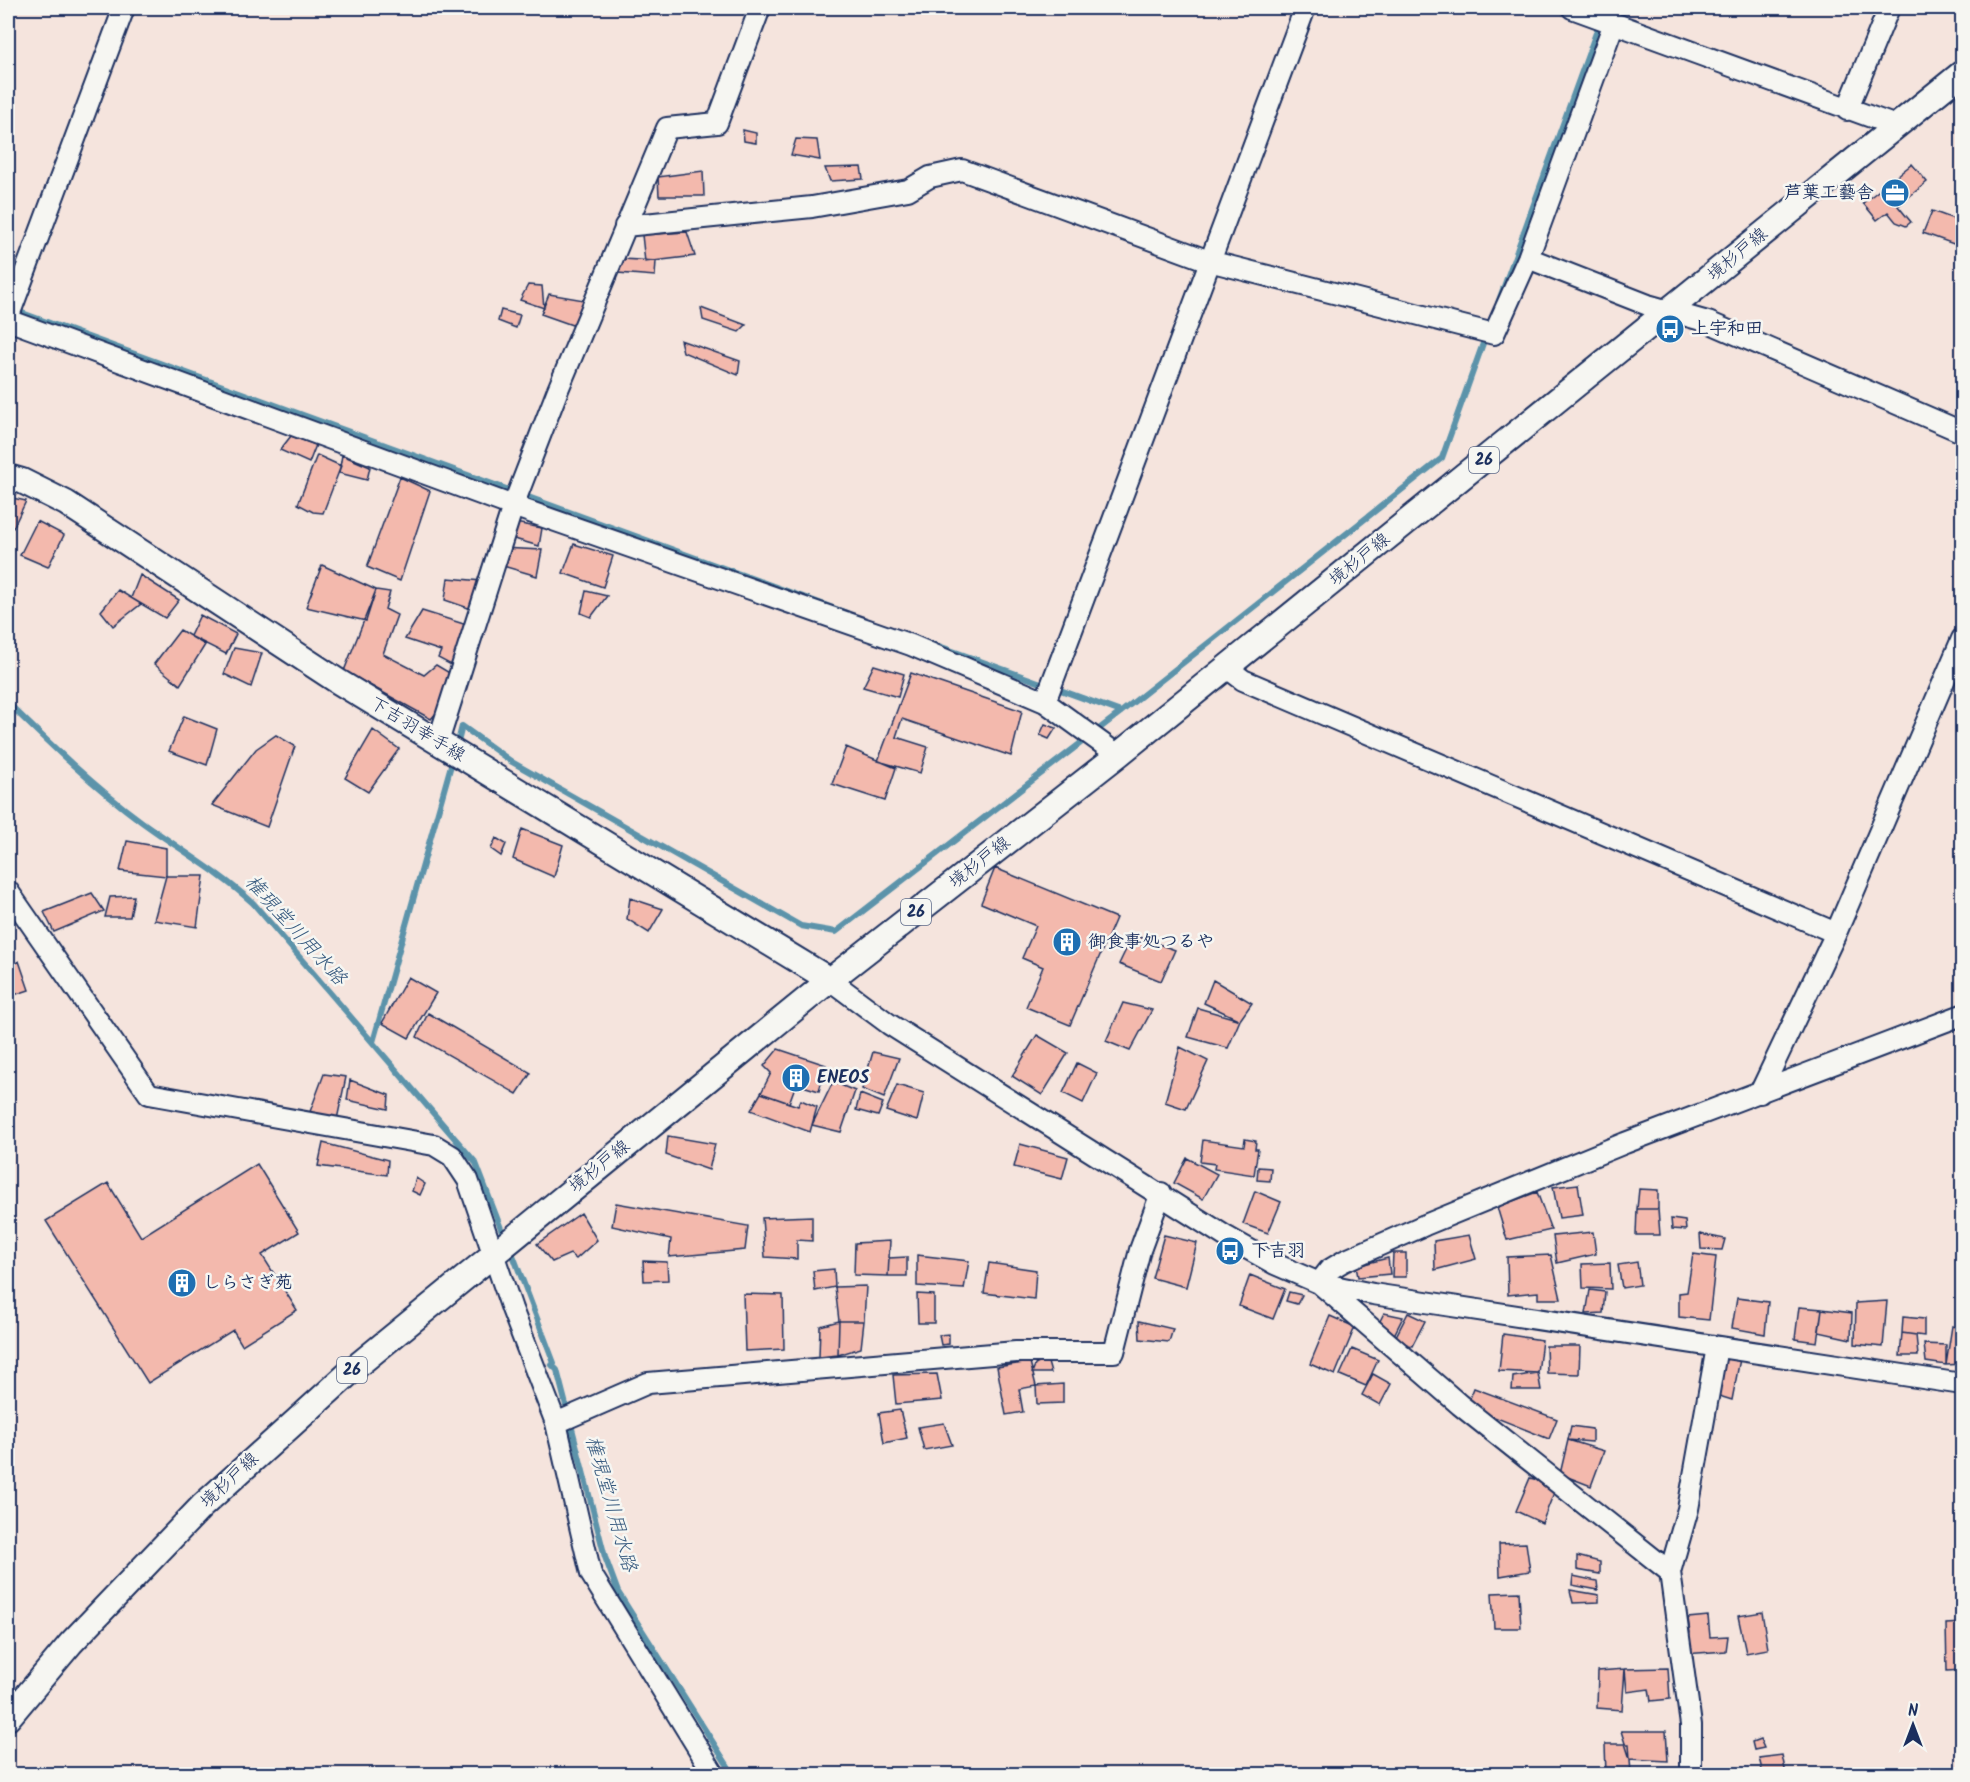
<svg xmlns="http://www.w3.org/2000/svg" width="1970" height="1782" font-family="Kalam,'Klee One',sans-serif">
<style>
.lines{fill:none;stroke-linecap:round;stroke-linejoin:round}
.stream{stroke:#5b93aa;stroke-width:6}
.building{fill:#f3b9ad;stroke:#1b2f5e;stroke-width:1.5}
.minor-casing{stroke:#1b2f5e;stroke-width:24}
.major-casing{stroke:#1b2f5e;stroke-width:28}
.minor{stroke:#f6f6f2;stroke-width:20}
.major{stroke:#f6f6f2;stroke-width:24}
.labels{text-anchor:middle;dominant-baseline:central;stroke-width:5;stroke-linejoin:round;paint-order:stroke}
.shield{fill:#f6f6f2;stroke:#5d6b8a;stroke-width:1.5}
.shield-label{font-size:16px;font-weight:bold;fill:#1b2f5e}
.poi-label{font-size:18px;font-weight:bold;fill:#1b2f5e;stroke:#f6f6f2;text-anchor:start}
.street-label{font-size:18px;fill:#1b2f5e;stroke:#f6f6f2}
.water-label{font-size:20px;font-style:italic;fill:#36597e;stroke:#f6f6f2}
</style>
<rect width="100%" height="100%" fill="#f5e4dd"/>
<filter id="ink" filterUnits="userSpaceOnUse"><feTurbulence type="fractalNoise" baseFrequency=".0167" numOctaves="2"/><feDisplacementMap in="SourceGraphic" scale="12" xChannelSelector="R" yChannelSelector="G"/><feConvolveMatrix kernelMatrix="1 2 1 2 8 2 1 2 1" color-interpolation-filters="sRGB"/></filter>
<g filter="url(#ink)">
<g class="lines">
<path class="stream" d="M1498,303L1605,8
M14,310L847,613
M925,641L1121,712
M8,703C51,745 93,786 142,822C179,849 219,872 253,903L476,1163L502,1231
M457,746L462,726L512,762L801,926L836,932L1121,712L1442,458L1486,335
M373,1042L453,758
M513,1255L554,1363L552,1365L557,1370L605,1557L618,1592L733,1774"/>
</g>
<path class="building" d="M743,130L756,133V143L744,141Z
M796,139L817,140L820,160L791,155Z
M1912,164L1927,182L1898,206L1911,222L1906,226L1896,222L1888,212L1877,220L1863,203Z
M861,167L863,179L830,181L825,168Z
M703,171L704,196H659L658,177Z
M1932,211L1962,222V247L1923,233Z
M687,232L695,256L645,262L642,235Z
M622,259L656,261L655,276L618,273Z
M528,285L542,286L544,308L520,300Z
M549,294L584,300L575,326L541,314Z
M701,308L746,325L739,332L703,320Z
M501,310L520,315L516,328L498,321Z
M680,340L740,361L738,375L683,352Z
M291,436L316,445L309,463L280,450Z
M317,455L341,466L323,513L313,512L298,504Z
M342,455L370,467L367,480L339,473Z
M400,477L430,491L400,581L367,567Z
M8,497L26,501L13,528L8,527Z
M37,521L64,535L48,567L20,555Z
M515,523L542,528L539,546L504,536Z
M574,544L613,556L603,587L563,573Z
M500,548L542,550L537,576L503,566Z
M322,565L376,590L366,621L306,607Z
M140,575L179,600L165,618L131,598Z
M448,578L482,581L480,612L445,600Z
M118,590L141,604L113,626L101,611Z
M376,590L390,592L385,609L397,615L383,654L424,675L436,665L458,678L455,691L431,719L344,671Z
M586,591L607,596L591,617L581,613Z
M422,611L467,625L453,666L438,658L441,651L405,639Z
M200,615L236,634L226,654L190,636Z
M180,630L205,645L180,685L154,664Z
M234,648L262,653L251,687L224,674Z
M874,665L904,674L898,697L863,687Z
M911,673L1022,711L1011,756L902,719L896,737L928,747L920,773L878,761Z
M184,716L217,729L207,765L169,751Z
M1045,724L1056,728L1049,739L1040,735Z
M373,730L399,749L368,792L345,778Z
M276,735L295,746L267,827L212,805L256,749Z
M846,747L896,768L885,801L832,784Z
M522,829L563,845L554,877L513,859Z
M496,838L506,844L501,856L491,849Z
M127,841L166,848V876L120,871Z
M995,868L1116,918L1070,1025L1026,1007L1043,967L1022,958L1036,926L981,903Z
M166,876H204L197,927L154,920Z
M92,893L104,911L54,932L44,912Z
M134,896L130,917H105L110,897Z
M630,898L663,909L649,933L627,919Z
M1133,935L1175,950L1161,981L1119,964Z
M19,961L29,990L8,997V967Z
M408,977L436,993L409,1038L382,1023Z
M1213,980L1252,1003L1240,1020L1204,1003Z
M1123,1003L1152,1010L1130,1051L1106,1041Z
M1198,1008L1240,1020L1228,1048L1188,1037Z
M428,1013L531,1073L517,1094L417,1037Z
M1037,1035L1068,1053L1042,1095L1012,1076Z
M1180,1047L1208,1061L1186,1109L1165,1102Z
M778,1049L826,1065L819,1091L796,1084L789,1103L761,1093L771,1073L764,1066Z
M873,1052L899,1058L884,1098L862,1089Z
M1077,1063L1097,1073L1083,1103L1063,1093Z
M324,1074L346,1077L335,1129L308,1117Z
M350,1080L389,1095L388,1109L347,1100Z
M833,1082L855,1091L841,1132L812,1125Z
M897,1085L924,1093L917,1121L886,1111Z
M761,1093L798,1106L801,1100L817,1107L810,1132L751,1110Z
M860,1094L883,1103L878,1116L856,1110Z
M668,1136L715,1144L709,1170L666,1155Z
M1245,1139L1256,1141L1255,1149H1258L1254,1175L1214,1169L1215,1164L1200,1162L1203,1140L1244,1146Z
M323,1143L388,1160L387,1175L318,1166Z
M1020,1144L1068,1157L1062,1179L1014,1167Z
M1187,1158L1217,1174L1203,1199L1174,1183Z
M257,1164L299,1232L262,1255L297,1310L242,1345L233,1330L148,1383L46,1221L108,1183L141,1237Z
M1258,1167L1271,1168L1270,1181L1257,1180Z
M416,1178L425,1184L420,1195L412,1191Z
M1578,1184L1583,1215L1559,1218L1553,1187Z
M1639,1189L1658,1190V1209H1637Z
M1255,1191L1281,1202L1268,1233L1243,1224Z
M1537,1192L1551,1230L1507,1240L1497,1207Z
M616,1203L748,1226L745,1250L669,1257L671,1239L612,1226Z
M1637,1209H1658L1660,1235H1636Z
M581,1213L597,1240L576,1259L570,1254L552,1262L537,1244Z
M812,1216V1241L797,1240V1259L765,1257L762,1218Z
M1671,1219L1685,1221L1686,1230L1672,1229Z
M1593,1232L1596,1254L1557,1263L1553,1236Z
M1700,1234L1725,1239L1722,1250L1701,1249Z
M1164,1235L1197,1243L1186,1287L1152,1278Z
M1469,1235L1476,1259L1435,1270L1434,1241Z
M890,1241L888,1276L854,1275L855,1243Z
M1393,1253H1406V1277H1392Z
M1693,1254L1716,1257L1709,1320L1679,1317V1293L1687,1292Z
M917,1255L969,1261L964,1289L917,1286Z
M1551,1255L1561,1299H1538V1292L1508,1295L1507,1257Z
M907,1257V1276H888L889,1258Z
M1388,1258L1390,1274L1358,1277L1356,1266Z
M643,1261L667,1262L668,1280L644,1281Z
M1637,1262L1640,1285L1622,1288L1618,1265Z
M989,1263L1036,1270L1034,1299L984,1293Z
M1610,1263L1611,1289L1583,1288L1582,1264Z
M834,1269L835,1287L815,1291L813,1271Z
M1250,1275L1285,1289L1273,1319L1239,1306Z
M866,1286L864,1321H839L835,1287Z
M1590,1290L1605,1292L1603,1313L1586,1314Z
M1289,1292L1302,1295L1297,1304L1286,1301Z
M743,1294L783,1295L784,1349L745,1351Z
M917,1294L934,1295V1323H918Z
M1737,1298L1768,1302L1765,1334L1732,1328Z
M1887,1301L1883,1347L1855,1344L1856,1303Z
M1799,1307L1822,1309L1817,1342L1795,1339Z
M1822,1309L1852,1313L1851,1339L1819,1332Z
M1384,1313L1403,1317L1394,1335L1377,1327Z
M1408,1313L1425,1321L1412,1346L1394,1340Z
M1330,1316L1355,1327L1335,1375L1310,1364Z
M1903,1317L1924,1319V1336L1902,1333Z
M839,1321L838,1355L819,1357L820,1326Z
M839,1321H864L861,1348L838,1355Z
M1139,1321L1173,1329L1169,1342L1140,1339Z
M1952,1326L1962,1328V1364L1946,1365Z
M1902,1333L1916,1335L1918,1356H1900Z
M949,1334V1344L941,1345L939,1335Z
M1503,1334L1542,1340L1538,1373L1499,1371Z
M1924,1344L1946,1345V1365L1926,1362Z
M1546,1346H1580L1579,1374L1547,1373Z
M1352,1349L1378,1360L1366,1386L1340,1375Z
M1719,1357L1740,1359L1732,1400L1716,1395Z
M1047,1359L1051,1373H1032L1035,1365Z
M1030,1362L1036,1386L1019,1389L1023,1412L1006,1415L997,1367Z
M1538,1373L1541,1390H1512L1513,1377Z
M937,1374L942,1400L896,1404L893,1375Z
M1373,1374L1391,1384L1380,1405L1362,1395Z
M1063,1384V1403L1037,1404L1036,1386Z
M1474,1388L1557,1419L1549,1439L1467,1406Z
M900,1410L907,1438L884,1443L879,1413Z
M944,1423L952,1445L924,1450L918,1427Z
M1571,1426L1592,1429V1442L1568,1440Z
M1568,1440L1604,1451L1591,1486L1560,1474Z
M1530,1478L1557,1485L1542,1523L1516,1511Z
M1526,1543L1530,1571L1500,1576L1499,1544Z
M1577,1556L1600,1562V1574L1577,1570Z
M1573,1576L1597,1581L1598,1590L1572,1585Z
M1570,1590L1599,1595V1602L1573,1603Z
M1519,1592L1521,1628H1494L1492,1593Z
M1762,1612L1768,1649L1746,1653L1738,1616Z
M1708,1616L1710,1637L1728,1636L1726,1651L1684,1654L1680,1635L1690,1633L1688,1618Z
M1962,1623V1670L1947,1671L1946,1624Z
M1668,1668L1670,1699L1651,1701L1649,1689L1627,1692L1625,1669Z
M1625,1669L1622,1710L1597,1708L1598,1671Z
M1621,1731H1666L1668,1761L1630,1759Z
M1760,1739L1764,1748L1754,1750L1752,1742Z
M1605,1744H1629L1631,1774H1606Z
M1782,1755L1786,1774H1763L1759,1758Z"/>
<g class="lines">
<g class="minor-casing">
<path id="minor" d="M1572,8L1896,126
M1847,110L1889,8
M625,226L812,207L908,190L930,177L962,170L1209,261L1494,334L1528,258L1614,23
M1528,258L1648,305L1708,322L1962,432
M8,318L124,8
M8,320L513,506L911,645L1045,702L1118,755
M1226,667L1243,680L1836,933
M1045,702L1305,8
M438,742L513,506L557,392L667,128L717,123L760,8
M8,891L149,1094L434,1145L452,1156L468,1180L512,1309L556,1423L591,1574L714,1774
M830,980L889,1024L1225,1236L1275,1264L1319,1283L1373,1294L1962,1384
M1760,1093L1836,933L1962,639
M556,1423L648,1383L1016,1352H1114L1140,1250L1161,1193
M1670,1572L1460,1405L1319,1283L1329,1270L1344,1261L1425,1225L1625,1143L1962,1015
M1691,1774V1725L1670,1572L1688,1509L1717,1347"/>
</g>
<g class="major-casing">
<path id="major" d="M8,477L22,481L66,503L339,682L830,980
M8,1718L71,1643L202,1506L358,1365L830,980L1118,755L1962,73"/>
</g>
<use href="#minor" class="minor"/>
<use href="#major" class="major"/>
</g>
</g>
<defs>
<g id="office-disc" transform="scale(1.5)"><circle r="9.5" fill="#1f6fb2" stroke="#f6f6f2"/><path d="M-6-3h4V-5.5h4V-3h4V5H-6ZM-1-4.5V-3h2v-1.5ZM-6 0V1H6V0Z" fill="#fff"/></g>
<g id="bus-disc" transform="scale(1.5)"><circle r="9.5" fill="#1f6fb2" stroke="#f6f6f2"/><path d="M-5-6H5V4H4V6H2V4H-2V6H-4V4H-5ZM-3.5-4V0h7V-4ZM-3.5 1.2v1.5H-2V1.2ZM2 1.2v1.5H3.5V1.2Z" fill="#fff"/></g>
<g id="building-disc" transform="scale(1.5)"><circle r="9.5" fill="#1f6fb2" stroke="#f6f6f2"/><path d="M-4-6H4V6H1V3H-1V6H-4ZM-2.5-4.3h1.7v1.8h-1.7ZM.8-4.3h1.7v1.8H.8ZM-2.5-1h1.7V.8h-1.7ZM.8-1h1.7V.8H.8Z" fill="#fff"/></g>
</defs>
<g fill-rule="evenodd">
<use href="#office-disc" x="1895" y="193"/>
<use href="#bus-disc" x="1670" y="329"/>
<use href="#building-disc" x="1067" y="942"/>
<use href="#building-disc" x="796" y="1078"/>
<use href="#bus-disc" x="1230" y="1251"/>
<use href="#building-disc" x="182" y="1283"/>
</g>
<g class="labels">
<g class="shield">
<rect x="1469" y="447" width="30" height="26" rx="4.5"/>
<rect x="901" y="899" width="30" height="26" rx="4.5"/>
<rect x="337" y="1357" width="30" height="26" rx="4.5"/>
</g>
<g class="shield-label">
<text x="1484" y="460">26</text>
<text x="916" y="912">26</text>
<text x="352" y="1370">26</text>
</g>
<g class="poi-label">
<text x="1874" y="193" text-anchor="end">芦葉工藝舎</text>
<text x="1691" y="329">上宇和田</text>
<text x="1088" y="942">御食事処つるや</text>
<text x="817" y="1078">ENEOS</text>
<text x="1251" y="1251">下吉羽</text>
<text x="203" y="1283">しらさぎ苑</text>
</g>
<g class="street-label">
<text transform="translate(1738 255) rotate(-40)">境杉戸線</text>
<text transform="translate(1360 560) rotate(-39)">境杉戸線</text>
<text transform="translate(417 730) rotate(31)">下吉羽幸手線</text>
<text transform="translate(980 863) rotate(-38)">境杉戸線</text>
<text transform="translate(600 1167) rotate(-39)">境杉戸線</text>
<text transform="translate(230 1481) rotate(-43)">境杉戸線</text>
</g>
<g class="water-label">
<text transform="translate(295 931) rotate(48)">権現堂川用水路</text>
<text transform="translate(610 1504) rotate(74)">権現堂川用水路</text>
</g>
</g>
<rect width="1970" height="1782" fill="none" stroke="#f6f6f2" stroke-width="30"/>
<rect x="15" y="15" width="1940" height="1752" fill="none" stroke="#1b2f5e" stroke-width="2" filter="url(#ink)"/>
<g transform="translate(1913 1725)" stroke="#f6f6f2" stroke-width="4.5" paint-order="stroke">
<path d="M0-4.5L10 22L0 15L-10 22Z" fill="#1b2f5e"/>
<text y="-9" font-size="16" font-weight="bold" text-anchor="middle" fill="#1b2f5e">N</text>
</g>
</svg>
